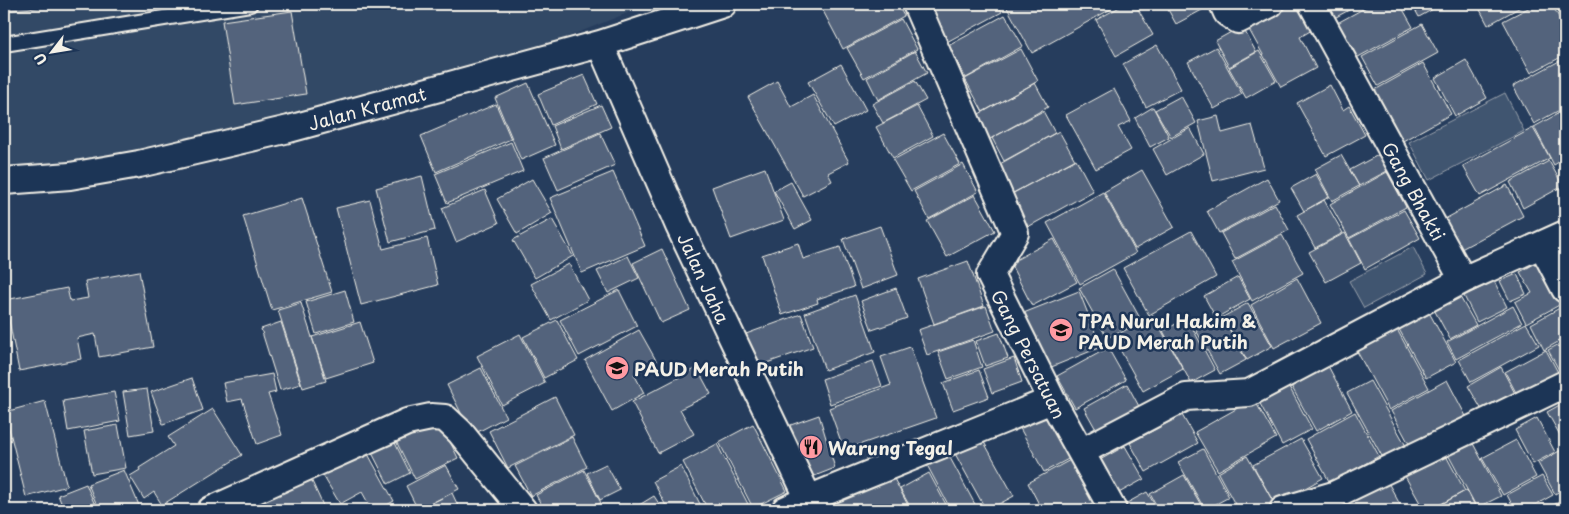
<svg xmlns="http://www.w3.org/2000/svg" width="1569" height="514" font-family="'Playpen Sans',sans-serif">
<style>
.built{fill:#334966}
.green{fill:#40546f;stroke:#9aa2ac}
.building{fill:#52647b;stroke:#f4f1e8}
.lines{fill:none;stroke-linecap:round;stroke-linejoin:round}
.service-casing{stroke:#f4f1e8;stroke-width:18}
.minor-casing{stroke:#f4f1e8;stroke-width:30}
.service{stroke:#1d3557;stroke-width:14}
.minor{stroke:#1d3557;stroke-width:26}
.labels{text-anchor:middle;dominant-baseline:central;stroke-width:5;stroke-linejoin:round;paint-order:stroke}
.street-label{font-size:18px;fill:#f4f1e8;stroke:#1d3557}
.poi-label{font-size:18px;font-weight:bold;fill:#f4f1e8;stroke:#1d3557;text-anchor:start}
</style>
<rect width="100%" height="100%" fill="#263d5d"/>
<filter id="ink" filterUnits="userSpaceOnUse"><feTurbulence type="fractalNoise" baseFrequency=".02" numOctaves="2"/><feDisplacementMap in="SourceGraphic" scale="10" xChannelSelector="R" yChannelSelector="G"/><feConvolveMatrix kernelMatrix="1 2 1 2 8 2 1 2 1" color-interpolation-filters="sRGB"/></filter>
<g filter="url(#ink)">
<path class="built" d="M4,4H650L467,77L185,154L4,169Z"/>
<path class="green" d="M1505,93L1524,131L1429,180L1409,142Z
M1413,247L1427,274L1364,308L1349,281Z"/>
<path class="building" d="M4,4H71L4,11Z
M827,4H897L904,16L843,49L821,7Z
M929,4H998L1002,12L943,44Z
M1005,4H1108L1111,9L1032,53Z
M1125,4H1135L1153,35L1116,56L1096,20Z
M1165,4H1213L1176,24Z
M1294,4H1298L1312,30L1300,37L1316,68L1281,87L1247,26L1283,6L1284,9Z
M1317,4H1360L1327,22Z
M1372,4H1400L1413,27L1349,62L1330,27Z
M1412,4H1442L1419,17Z
M1477,4H1526L1488,25Z
M1536,4H1552L1565,29V55L1531,73L1503,21Z
M292,11L306,94L235,105L222,21Z
M1005,15L1023,46L966,78L948,46Z
M901,19L917,49L864,78L847,48Z
M1422,24L1438,53L1378,86L1362,57Z
M1242,26L1256,52L1229,67L1215,41Z
M1157,45L1181,89L1146,107L1123,64Z
M1216,47L1242,94L1214,109L1188,62Z
M1021,49L1038,81L983,112L965,79Z
M915,51L927,73L878,100L867,78Z
M1259,51L1276,81L1246,98L1229,68Z
M1563,59L1565,63V107L1534,124L1513,86Z
M1466,60L1487,98L1455,116L1435,78Z
M1423,63L1451,114L1401,142L1373,91Z
M841,64L866,110L834,127L808,82Z
M584,75L597,104L551,125L538,94Z
M777,81L791,107L813,95L849,162L828,173L832,181L803,196L748,97Z
M915,81L926,100L883,123L872,104Z
M528,83L555,145L521,160L495,98Z
M1035,83L1048,107L990,139L977,115Z
M1330,85L1343,110L1349,106L1365,135L1326,156L1297,103Z
M1114,89L1131,121L1118,127L1131,150L1096,169L1066,115Z
M1181,96L1196,123L1171,137L1155,110Z
M496,104L511,139L436,172L421,136Z
M601,105L611,127L561,149L552,126Z
M917,106L933,136L893,158L876,127Z
M1153,107L1169,137L1150,147L1135,118Z
M1043,111L1055,133L1004,161L992,138Z
M1561,112L1565,119V158L1554,165L1534,127Z
M1218,116L1222,133L1252,125L1264,168L1213,181L1198,121Z
M1190,128L1204,154L1167,175L1153,149Z
M1533,128L1550,158L1480,196L1463,166Z
M1059,131L1075,160L1013,193L998,165Z
M600,133L615,165L558,190L544,158Z
M943,133L960,164L911,191L893,160Z
M511,142L523,171L447,203L435,174Z
M1380,154L1389,170L1359,186L1350,170Z
M1341,155L1359,186L1332,201L1315,169Z
M1076,159L1093,191L1026,228L1008,196Z
M1549,161L1563,186L1523,208L1510,182Z
M963,164L978,192L929,219L914,191Z
M765,168L784,220L731,239L712,187Z
M1142,170L1174,227L1135,249L1104,192Z
M613,172L645,246L582,273L550,198Z
M1387,172L1406,207L1349,238L1330,204Z
M1316,174L1329,197L1304,211L1291,188Z
M422,176L435,230L390,242L376,188Z
M1267,178L1279,200L1219,233L1207,211Z
M532,179L552,213L517,234L497,199Z
M791,182L812,220L795,229L774,191Z
M1507,185L1523,216L1450,255L1434,225Z
M485,190L499,223L456,242L442,208Z
M1103,192L1136,253L1080,284L1047,223Z
M975,195L995,231L947,257L927,221Z
M302,198L332,292L272,310L243,216Z
M370,200L383,249L427,238L438,285L361,305L336,208Z
M1324,200L1343,233L1315,248L1297,215Z
M1275,204L1289,230L1235,259L1221,233Z
M1404,210L1420,238L1365,269L1349,239Z
M552,219L573,256L535,278L513,240Z
M880,226L898,275L861,289L843,239Z
M1191,231L1216,277L1149,315L1123,268Z
M1345,233L1361,263L1326,282L1309,252Z
M1282,235L1303,273L1252,301L1232,262Z
M1054,239L1077,282L1032,306L1010,263Z
M798,243L803,259L840,247L854,287L817,299L818,303L782,315L762,255Z
M662,249L690,310L661,323L633,263Z
M628,256L639,278L608,293L597,271Z
M1543,259L1565,302L1526,323L1515,302L1532,293L1520,272Z
M968,261L984,306L934,324L918,279Z
M569,264L588,300L551,320L531,284Z
M1113,269L1141,320L1107,338L1079,288Z
M139,271L153,347L99,357L95,334L77,338L81,359L19,371L5,300L67,288L70,301L88,298L85,281Z
M1517,274L1526,294L1510,301L1500,281Z
M1238,277L1250,299L1216,318L1204,296Z
M1297,278L1321,323L1274,348L1251,305Z
M1494,281L1507,307L1477,322L1464,296Z
M896,288L907,318L872,330L861,301Z
M345,290L354,322L316,334L306,302Z
M619,290L637,326L579,356L560,320Z
M1456,290L1476,325L1450,339L1431,304Z
M1079,291L1101,347L1044,370L1021,314Z
M855,295L875,352L825,370L805,313Z
M301,303L326,381L303,388L278,310Z
M1248,303L1272,346L1247,360L1223,317Z
M1425,305L1456,362L1426,378L1395,322Z
M1565,305V338L1544,350L1531,324Z
M986,306L995,331L927,355L918,330Z
M1513,306L1522,323L1456,359L1447,342Z
M801,314L813,347L758,366L746,334Z
M1153,315L1183,369L1143,391L1113,337Z
M1222,316L1246,360L1220,374L1196,330Z
M1187,318L1215,370L1191,383L1163,331Z
M557,320L578,360L544,378L523,337Z
M281,322L301,384L280,390L261,329Z
M360,322L373,363L326,378L312,337Z
M1393,322L1429,388L1389,410L1353,344Z
M1526,323L1539,345L1471,382L1459,360Z
M639,330L657,362L634,374L644,393L612,411L585,360Z
M999,333L1008,358L985,366L976,341Z
M520,334L545,383L502,405L477,356Z
M973,340L982,367L948,379L938,352Z
M1565,341V378L1564,379L1548,350Z
M910,347L936,418L844,450L829,408L891,385L881,357Z
M1108,348L1126,380L1075,408L1057,376Z
M1546,350L1561,378L1520,400L1505,372Z
M1014,358L1022,382L992,393L983,369Z
M873,361L882,386L830,404L822,379Z
M1326,362L1352,411L1316,431L1289,382Z
M1501,367L1518,399L1486,417L1468,386Z
M481,368L506,417L472,435L447,385Z
M697,368L711,394L680,409L694,434L658,453L632,402Z
M979,370L989,397L953,410L943,383Z
M272,374L276,392L268,394L282,435L257,444L242,399L227,402L223,383Z
M192,378L203,410L163,424L151,392Z
M1447,380L1469,422L1414,453L1391,411Z
M1370,381L1406,446L1383,458L1347,393Z
M1287,383L1312,429L1282,445L1257,398Z
M1127,384L1141,410L1098,433L1084,408Z
M147,389L154,431L130,435L123,392Z
M114,392L120,421L68,431L63,401Z
M555,397L574,435L508,468L489,431Z
M1254,399L1276,438L1218,471L1195,432Z
M45,401L67,486L26,497L5,412Z
M1565,402V444L1547,412Z
M1045,406L1072,457L1044,472L1016,421Z
M213,409L242,455L162,505L154,492L144,499L130,476L140,470L139,468L174,446L168,437Z
M1355,412L1379,456L1330,483L1306,439Z
M819,415L835,468L807,479L785,427Z
M1182,415L1198,443L1146,472L1130,443Z
M1537,418L1555,452L1533,464L1515,430Z
M439,419L458,458L415,479L396,441Z
M753,424L787,491L753,508L719,442Z
M118,425L126,468L92,474L84,431Z
M391,435L410,473L388,484L369,447Z
M980,435L1014,496L988,510H986L953,450Z
M1469,436L1501,496L1477,508L1445,449Z
M572,437L587,467L531,496L515,466Z
M1301,439L1323,478L1275,505L1253,465Z
M1516,440L1536,477L1503,495L1482,458Z
M717,444L748,504L736,510H708L683,462Z
M363,445L394,501L378,510H372L362,492L340,504L321,472Z
M1125,446L1144,479L1117,494L1098,461Z
M1203,449L1229,497L1205,510L1178,462Z
M1563,449L1565,452V488L1555,494L1538,463Z
M948,454L978,510H951L927,465Z
M1445,454L1465,491L1430,510H1424L1405,476Z
M1247,456L1274,503L1261,510H1238L1218,473Z
M1072,459L1096,502L1082,510H1042L1028,483Z
M606,464L620,490L600,500L587,473Z
M446,465L459,489L418,510L406,486Z
M681,466L703,510H668L653,481Z
M124,470L141,510H99L88,484Z
M584,470L601,503L586,510H544L536,495Z
M891,473L909,507L903,510H839L835,504Z
M929,473L949,510H912L900,489Z
M1184,475L1201,505L1190,510H1159L1150,494Z
M1542,476L1553,495L1526,510H1515L1507,495Z
M310,477L325,510H256L252,502Z
M1385,477L1403,510H1354L1347,498Z
M86,484L97,510H64L58,495Z
M1467,490L1477,510H1431Z
M1147,492L1158,510H1117L1116,509Z
M452,493L460,510H418Z
M654,496L663,510H631Z
M1343,496L1351,510H1317Z
M1561,501L1565,510H1544Z"/>
<g class="lines">
<g class="service-casing">
<path id="service" d="M4,44L250,4"/>
</g>
<g class="minor-casing">
<path id="minor" d="M916,4L1015,233L990,275L1052,400L1113,510
M1223,4L1227,13L1238,20L1270,4
M1312,4L1463,280L1565,234
M600,44L679,226L814,510
M4,181L70,176L139,164L289,129L600,44L723,4
M1542,245L1565,289
M1081,452L1186,397L1249,393L1463,280
M211,510L407,422L431,417L445,418L460,432L523,510
M785,510L808,499L1052,400
M1283,510L1334,495L1565,384"/>
</g>
<use href="#service" class="service"/>
<use href="#minor" class="minor"/>
</g>
</g>
<defs>
<g id="school-disc" transform="scale(1.25)"><circle r="9.5" fill="#ff9aa2" stroke="#1d3557"/><path d="M0-5L7-2L0 1L-7-2ZM-4 1L0 2.5L4 1V4Q0 6-4 4Z" fill="#111"/></g>
<g id="restaurant-disc" transform="scale(1.25)"><circle r="9.5" fill="#ff9aa2" stroke="#1d3557"/><path d="M-5-6h1v4h1v-4h1v4h1v-4h1v5L-1.5 .5V6h-2V.5L-5-1ZM5-6V6H3V1.5H1.5Q1.5-4 5-6Z" fill="#111"/></g>
</defs>
<g fill-rule="evenodd">
<use href="#school-disc" x="1061" y="330"/>
<use href="#school-disc" x="617" y="368"/>
<use href="#restaurant-disc" x="811" y="447"/>
</g>
<g class="labels">
<g class="street-label">
<text transform="translate(367 108) rotate(-15)">Jalan Kramat</text>
<text transform="translate(1414 191) rotate(61)">Gang Bhakti</text>
<text transform="translate(704 278) rotate(65)">Jalan Jaha</text>
<text transform="translate(1029 354) rotate(63)">Gang Persatuan</text>
</g>
<g class="poi-label">
<text x="1078" y="320">TPA Nurul Hakim &amp;<tspan x="1078" dy="21">PAUD Merah Putih</tspan></text>
<text x="634" y="368">PAUD Merah Putih</text>
<text x="828" y="447">Warung Tegal</text>
</g>
</g>
<rect width="1569" height="514" fill="none" stroke="#1d3557" stroke-width="20"/>
<rect x="10" y="10" width="1549" height="494" fill="none" stroke="#f4f1e8" stroke-width="2" filter="url(#ink)"/>
<g transform="translate(52 52) rotate(239)" stroke="#1d3557" stroke-width="4" paint-order="stroke">
<path d="M0-4L9 19L0 12L-9 19Z" fill="#f4f1e8"/>
<text y="-8" font-size="14" font-weight="bold" text-anchor="middle" fill="#f4f1e8">U</text>
</g>
</svg>
